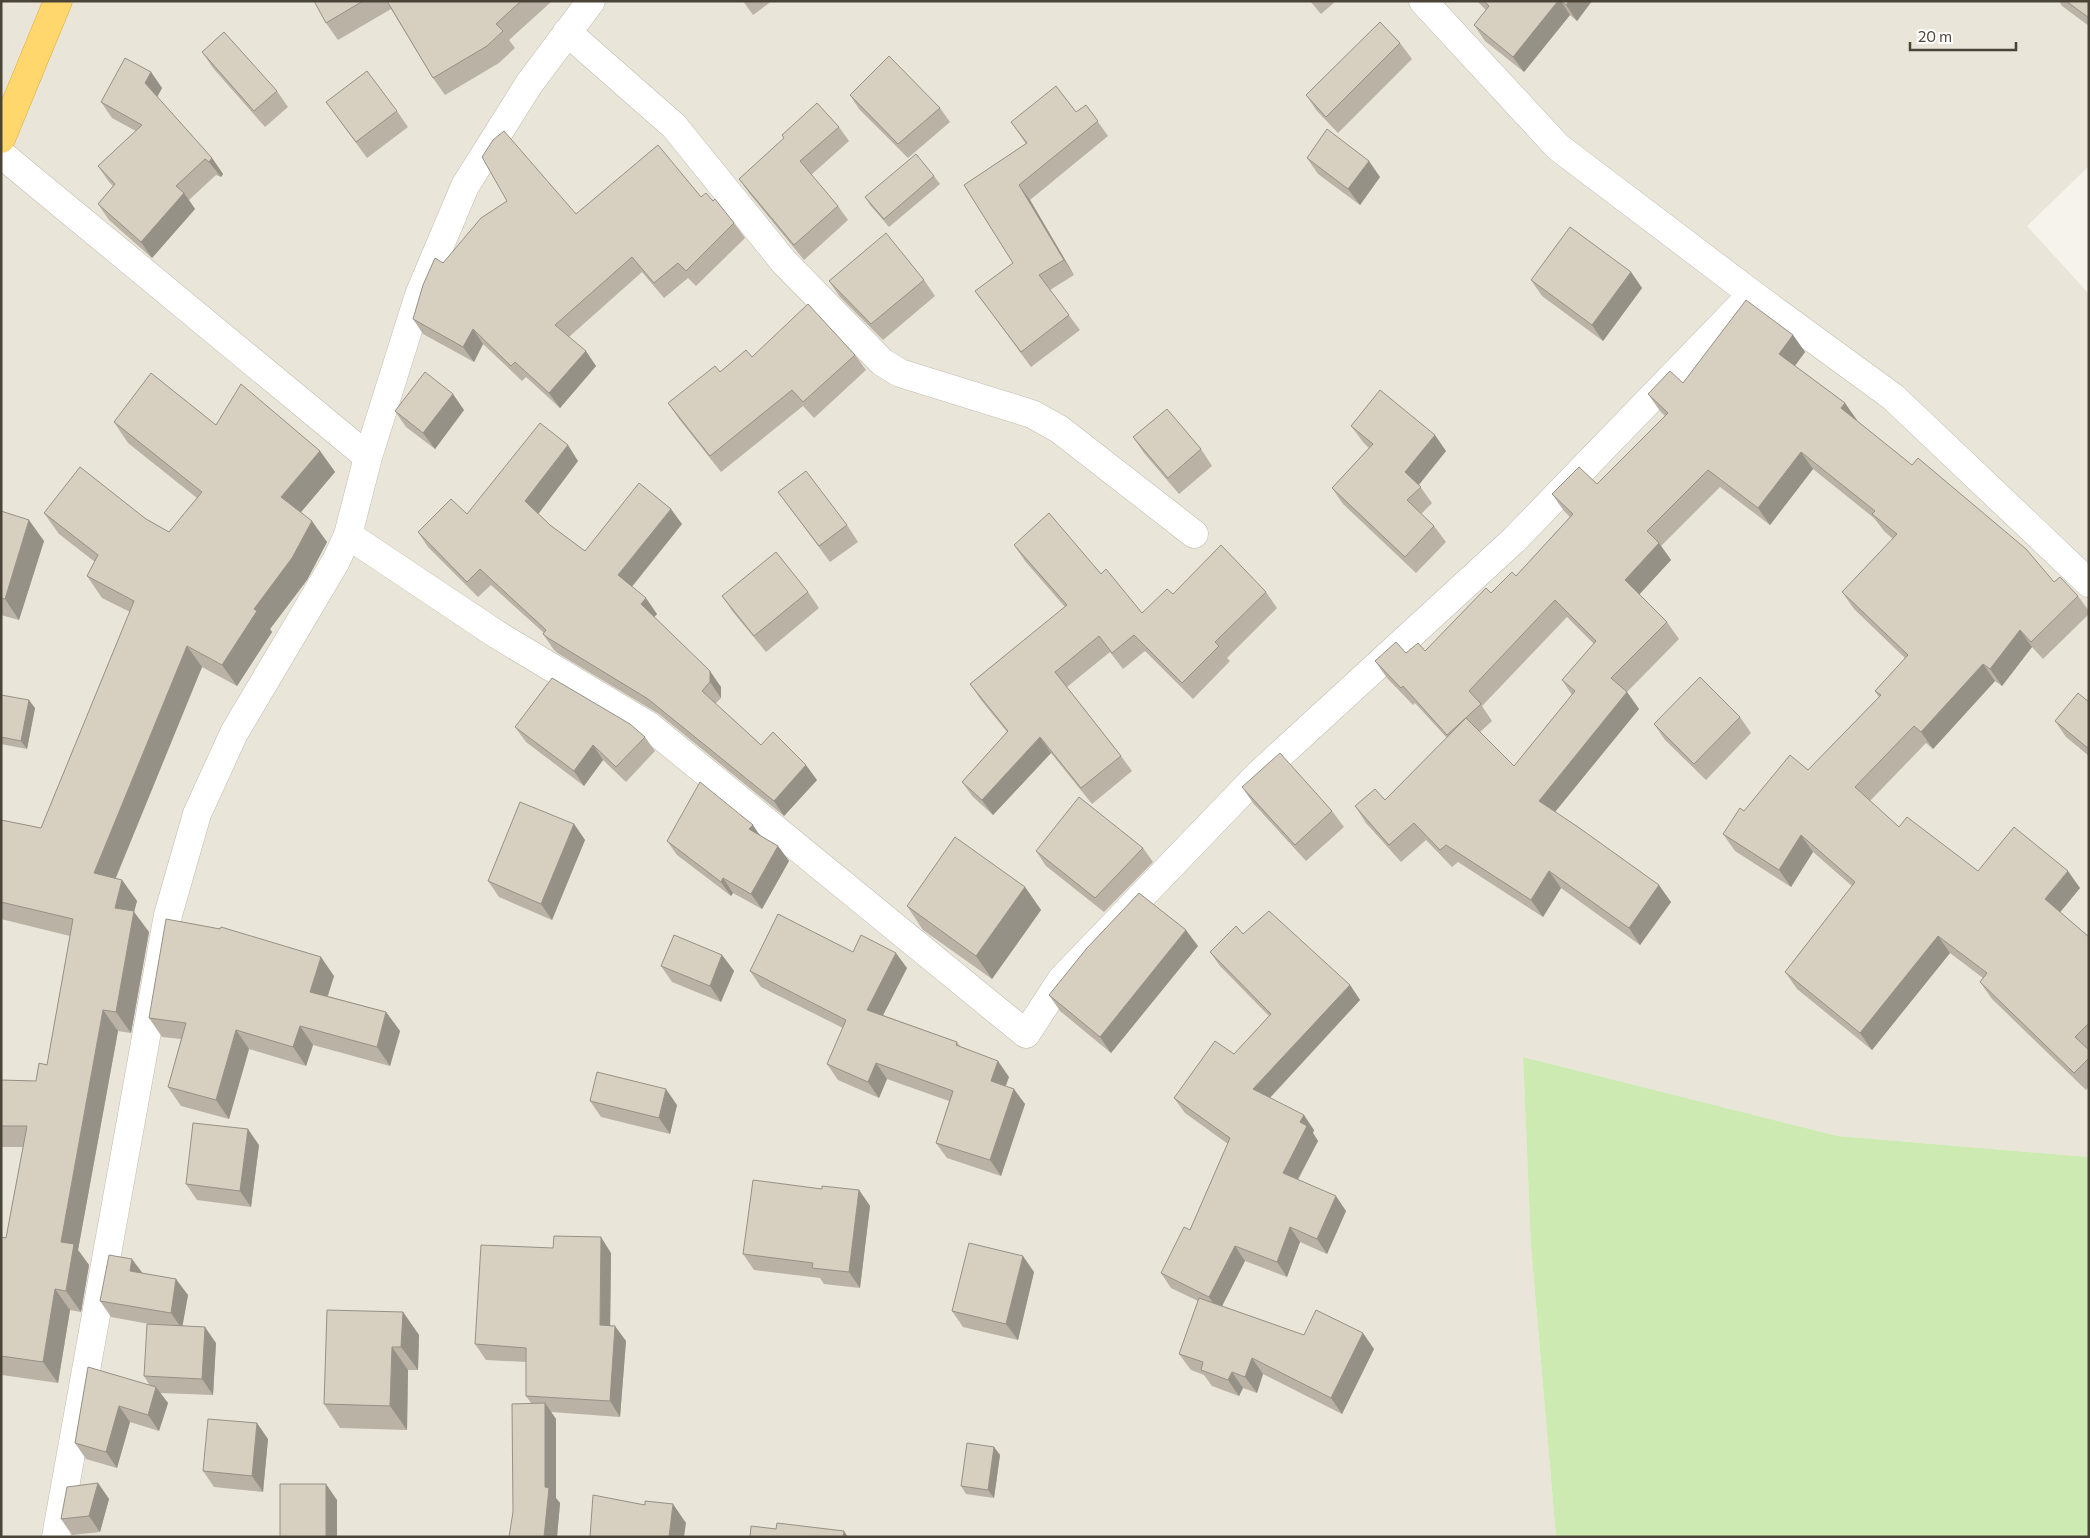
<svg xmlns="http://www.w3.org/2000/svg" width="2090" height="1538" font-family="Commissioner,sans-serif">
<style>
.residential{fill:#e9e5d9}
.green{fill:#ceeab3}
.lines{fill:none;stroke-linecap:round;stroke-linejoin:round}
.minor-casing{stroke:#c1bbad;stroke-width:29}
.highway-casing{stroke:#e0ad3a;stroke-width:29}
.minor{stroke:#fff;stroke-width:28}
.highway{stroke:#ffd76c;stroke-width:28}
.wall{fill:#b9b2a5;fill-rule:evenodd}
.shaded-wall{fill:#969186}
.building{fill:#d7cfc0;stroke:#969186}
</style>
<rect width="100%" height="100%" fill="#f5f3eb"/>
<path class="residential" d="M1,1H2089V166L2027,226L2089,294V1157L1838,1136L1523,1057L1531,1247L1556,1537H1Z"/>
<path class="green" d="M1523,1057L1838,1136L2089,1157V1537H1556L1531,1247Z"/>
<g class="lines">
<g class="minor-casing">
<path id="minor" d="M1423,1L1558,147L1752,294L1893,397L2089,583
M567,32L674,126L784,262L882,362L900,373L1032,414L1059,429L1194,534
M1,154L368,457
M348,535L496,634L649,726L1026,1034L1062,979L1259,774L1514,540L1752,294
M56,1537L168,915L197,814L234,733L336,561L348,535L368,457L419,295L465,186L529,84L591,1"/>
</g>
<g class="highway-casing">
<path id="highway" d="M1,139L58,1"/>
</g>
<use href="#minor" class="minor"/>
<use href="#highway" class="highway"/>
</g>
<path class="wall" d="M314,1H550L551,2L509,40L515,48L499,63L445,95L433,78L391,9L338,40L326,23Z
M743,1H772L753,15Z
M1310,1H1336L1321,14Z
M1477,1H1592L1577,21L1570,15L1524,72L1485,41L1474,25L1486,10Z
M2059,1H2089V26L2062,6Z
M1400,43L1412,59L1338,133L1317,111L1306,95Z
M202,52L277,91L288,107L265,127L213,68Z
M151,72L162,88L157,97L212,158L223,174L221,177L216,175L189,200L195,209L152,258L109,220L98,204L113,186L109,182L98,166L136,131L112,118L101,102Z
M850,95L940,108L950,122L908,158L859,109Z
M326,102L397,111L408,127L367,158Z
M1086,105L1108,136L1030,200L1074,275L1050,290L1080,330L1031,367L975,291L1013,263L964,185L1026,144L1011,122L1076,112Z
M839,127L849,141L811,175L838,206L848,220L804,260L749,193L739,179L784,138L782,135Z
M1307,158L1380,177L1360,205L1318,174Z
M934,176L940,184L889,227L870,205L865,197Z
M701,197L713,201L734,223L745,238L696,286L688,278L664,298L642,272L569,337L596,366L560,408L526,377L522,381L483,344L474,362L423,334L413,319L443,263L576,214Z
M1631,272L1642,288L1603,341L1542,296L1531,280Z
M924,280L935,296L883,340L840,297L829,281Z
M1793,335L1805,352L1795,366L1856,420L2054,582L2078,596L2089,611V614L2043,659L2032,647L2002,686L1995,681L1933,749L1926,743L1870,801L1899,827L1978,871L2080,888L2060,912L2089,937V1087L2086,1090L1992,999L1980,982L1983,978L1950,953L1872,1050L1797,989L1785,972L1852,886L1813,852L1791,887L1735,851L1723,834L1744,811L1808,770L1879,697L1875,691L1905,658L1854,609L1842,592L1893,539L1884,531L1874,518L1813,469L1770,525L1720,487L1661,546L1671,560L1639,594L1667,622L1679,639L1627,692L1639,709L1555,812L1671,902L1640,945L1561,888L1543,917L1458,862L1452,867L1426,840L1401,862L1366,823L1355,806L1385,800L1447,738L1415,703L1413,705L1387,678L1375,661L1406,653L1425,651L1491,593L1516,576L1570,517L1564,511L1552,494L1597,484L1665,416L1660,411L1648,394L1683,383ZM1567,617L1594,644L1562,680L1572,695L1514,766L1480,732L1492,721L1482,706Z
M855,355L866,370L814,418L803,406L721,472L679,419L668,403L720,372L752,357Z
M464,410L435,449L406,427L395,411Z
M114,422L216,425L320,451L335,472L301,512L327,542L307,580L270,629L272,632L237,686L202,667L116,878L122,880L137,901L134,912L149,932L131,1033L118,1031L78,1250L89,1265L81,1312L70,1310L58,1383L2,1375L1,1374V1237L6,1238L23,1147H1V1080L36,1081L47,1065L70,936L1,919V820L41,828L130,612L102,598L87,576L95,562L59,534L44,513L146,519L169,532L197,498L128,443Z
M1351,426L1446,451L1419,485L1432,503L1421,514L1434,526L1446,542L1416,573L1343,504L1332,488L1369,448L1363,442Z
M1133,437L1201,449L1212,466L1179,494L1144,453Z
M578,461L538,514L550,525L585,551L682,524L632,587L657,614L654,617L721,687V698L715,704L761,745L817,780L784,816L659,714L559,654L554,650L543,634L544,633L491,585L478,597L428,547L418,532L467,514Z
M778,492L847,525L858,542L830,562Z
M1,511L44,541L19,620L1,615Z
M1014,545L1101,574L1142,613L1173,594L1266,592L1277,608L1227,658L1230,661L1193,699L1145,651L1123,669L1110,652L1067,687L1121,756L1132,771L1092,804L1051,753L993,815L973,797L962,782L1007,732L981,700L970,684L1065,607L1025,561Z
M808,592L819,608L766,652L733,612L722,596Z
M1,695L35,708L27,749L1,744Z
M2089,702V756L2066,737L2055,721Z
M1740,717L1751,733L1706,780L1665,740L1654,724Z
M515,727L645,737L655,751L626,782L603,760L584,786L526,742Z
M1242,787L1332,811L1344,827L1306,861L1253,803Z
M574,824L585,840L552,920L499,897L488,881Z
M761,836L778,846L789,861L762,909L733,893L731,896L677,855L667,841Z
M1143,848L1153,862L1104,912L1046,866L1036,851Z
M1025,887L1041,910L992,979L923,930L907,906Z
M1243,934L1350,985L1360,1000L1270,1098L1314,1130L1313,1133L1318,1141L1298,1180L1346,1211L1327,1254L1300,1242L1287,1277L1245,1261L1222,1306L1304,1335L1374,1349L1342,1414L1263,1374L1257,1393L1243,1388L1239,1396L1212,1386L1204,1375L1191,1370L1179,1354L1198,1301L1171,1288L1161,1273L1190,1230L1228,1144L1185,1113L1174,1098L1234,1054L1269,1016L1220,966L1210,952Z
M1198,946L1111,1053L1060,1011L1049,995Z
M853,952L907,968L883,1015L957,1042L960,1046L1009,1077L1006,1086L1025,1104L1001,1176L947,1158L936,1143L949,1101L887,1079L879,1098L838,1080L827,1064L843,1028L761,987L750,971Z
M722,955L734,971L721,1002L672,982L661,966Z
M334,976L328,996L386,1012L400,1031L390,1066L313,1045L306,1066L249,1049L229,1119L181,1106L168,1087L181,1039L162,1037L149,1018Z
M590,1101L677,1105L670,1134L601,1117Z
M259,1145L251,1207L197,1200L186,1184Z
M822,1189L859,1190L870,1206L860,1288L824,1284L820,1278L754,1270L743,1254Z
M553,1248L611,1253L610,1326L626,1341L620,1417L551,1412L556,1419V1498L560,1503L557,1537L531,1403L526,1396V1362L486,1360L475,1344Z
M1034,1272L1018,1340L963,1327L952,1311Z
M143,1273L188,1295L182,1326L216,1343L213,1395L160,1393L168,1403L159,1431L130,1422L117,1468L86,1459L75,1443L88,1367L150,1386L144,1376L155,1325L111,1317L100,1301Z
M403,1312L419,1335L418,1370H408L407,1430L340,1428L324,1404Z
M268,1439L263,1492L214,1487L203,1471Z
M994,1447L1000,1455L994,1498L966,1494L961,1486Z
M98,1483L109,1499L100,1532L72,1535L61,1519Z"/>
<path class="shaded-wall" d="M1558,1H1561L1570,15L1524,72L1513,57Z
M1569,1H1592L1577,21L1566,5Z
M151,72L162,88L156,99L145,83Z
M212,158L223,174L221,177L209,162Z
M1369,161L1380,177L1360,205L1348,189Z
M1019,185L1030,200L1074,275L1064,260Z
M184,193L195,209L152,258L141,242Z
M1631,272L1642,288L1603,341L1592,325Z
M473,329L483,344L474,362L463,347Z
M1793,335L1805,352L1791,371L1779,354Z
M586,351L596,366L560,408L549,393Z
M453,394L464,410L435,449L423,433Z
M1845,403L1857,420L1853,425L1841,408Z
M1435,435L1446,451L1416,488L1405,472Z
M568,445L578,461L536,517L525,501Z
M320,451L335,472L296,518L281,497Z
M1801,452L1813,469L1770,525L1758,508Z
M671,509L682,524L629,590L618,575Z
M29,520L44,541L19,620L5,599Z
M312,521L327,542L307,580L270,629L272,632L237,686L222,665L254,609Z
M1659,543L1671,560L1637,597L1625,580Z
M646,598L657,614L652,619L641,604Z
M2020,630L2032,647L2002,686L1990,669Z
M187,646L202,667L109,894L94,873Z
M1983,664L1995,681L1933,749L1921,732Z
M710,671L721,687V698L710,682Z
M1627,692L1639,709L1550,818L1539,801Z
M29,700L35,708L27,749L21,741Z
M1040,737L1051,753L993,815L982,800Z
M593,745L603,760L584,786L574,771Z
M806,765L817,780L784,816L774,801Z
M574,824L585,840L552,920L541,904Z
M753,825L763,840L749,829Z
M1801,835L1813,852L1791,887L1779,870Z
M778,846L789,861L762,909L751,894Z
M1549,871L1561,888L1543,917L1531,900Z
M2068,871L2080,888L2057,916L2045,899Z
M723,878L733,893L731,896L721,882Z
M122,880L137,901L134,912L149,932L131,1033L116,1012L115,908Z
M1659,885L1671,902L1640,945L1629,928Z
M1025,887L1041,910L992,979L976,956Z
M1186,930L1198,946L1111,1053L1100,1037Z
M1938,936L1950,953L1872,1050L1860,1033Z
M896,953L907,968L878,1025L867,1010Z
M722,955L734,971L721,1002L710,986Z
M321,957L334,976L323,1010L310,992Z
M1350,985L1360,1000L1264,1104L1253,1089Z
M103,1010L118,1031L78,1250L89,1265L81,1312L66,1291L61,1242Z
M386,1012L400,1031L390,1066L377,1047Z
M300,1026L313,1045L306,1066L293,1047Z
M236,1030L249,1049L229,1119L216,1100Z
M998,1061L1009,1077L1001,1097L991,1081Z
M876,1063L887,1079L879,1098L868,1082Z
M666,1089L677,1105L670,1134L659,1118Z
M1014,1089L1025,1104L1001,1176L990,1160Z
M1304,1115L1314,1130L1313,1133L1318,1141L1293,1188L1283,1173L1300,1122Z
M248,1129L259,1145L251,1207L240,1191Z
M859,1190L870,1206L860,1288L849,1272Z
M1336,1196L1346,1211L1327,1254L1317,1239Z
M1290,1227L1300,1242L1287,1277L1277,1262Z
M601,1237L611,1253L610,1340L600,1325Z
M1235,1246L1245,1261L1219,1312L1209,1297Z
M1023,1256L1034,1272L1018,1340L1006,1324Z
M132,1259L144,1275L130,1271Z
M176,1279L188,1295L182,1329L171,1313Z
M55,1289L70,1310L58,1383L43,1362Z
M403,1312L419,1335L418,1370L401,1347Z
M615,1326L626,1341L620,1417L610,1401Z
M205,1327L216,1343L213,1395L202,1379Z
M1363,1333L1374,1349L1342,1414L1331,1398Z
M392,1347L408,1370L407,1430L390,1406Z
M1252,1358L1263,1374L1257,1393L1245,1377Z
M1232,1372L1243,1388L1239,1396L1228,1380Z
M156,1387L168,1403L159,1431L148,1415Z
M545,1403L556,1419V1498L560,1503L557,1537H544L545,1487Z
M119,1406L130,1422L117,1468L106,1452Z
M257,1423L268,1439L263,1492L252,1476Z
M994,1447L1000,1455L994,1498L988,1490Z
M98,1483L109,1499L100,1532L89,1516Z
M326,1484L337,1500V1537H326Z
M673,1504L686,1523L684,1537H669Z
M844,1531L848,1537H843Z"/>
<path class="building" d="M314,1H363L326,23Z
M387,1H521L496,24L503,31L487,46L433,78Z
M1484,1H1558L1513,57L1474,25L1489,6Z
M1561,1H1569L1566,5Z
M2066,1H2089V18Z
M1380,22L1400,43L1326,117L1306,95Z
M224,32L277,91L254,111L202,52Z
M889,56L940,108L898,144L850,95Z
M125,58L151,72L145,83L212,158L209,162L205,159L176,186L184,193L141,242L98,204L115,184L98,166L142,125L101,102Z
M367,71L397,111L356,142L326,102Z
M1056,86L1076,112L1086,105L1098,121L1019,185L1064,260L1039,275L1069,315L1021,352L975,291L1013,263L964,185L1027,143L1011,122Z
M817,103L839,127L800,161L838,206L794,245L739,179L784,138L782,135Z
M1327,129L1369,161L1348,189L1307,158Z
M504,131L576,214L658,145L701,197L706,193L713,201L715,199L734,223L686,271L678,263L654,283L632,257L555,325L586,351L549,393L515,362L511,366L473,329L463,347L413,319L423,285L435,258L443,263L481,218L507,201L482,157L493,140Z
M916,154L934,176L884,219L865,197Z
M1570,227L1631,272L1592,325L1531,280Z
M886,233L924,280L871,324L829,281Z
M1746,300L1793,335L1779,354L1845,403L1841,408L1912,465L1918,458L2026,549L2054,582L2060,577L2078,596L2031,642L2020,630L1990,669L1983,664L1921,732L1914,726L1855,787L1899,827L1907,817L1978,871L2014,827L2068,871L2045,899L2089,937V1023L2075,1037L2089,1050V1058L2074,1073L1980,982L1987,973L1938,936L1860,1033L1785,972L1855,882L1801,835L1779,870L1723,834L1740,808L1744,811L1790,755L1808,770L1881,695L1875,691L1908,655L1842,592L1897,534L1872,514L1875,511L1801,452L1758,508L1708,470L1647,531L1659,543L1625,580L1667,622L1611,678L1627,692L1539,801L1578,827L1659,885L1629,928L1549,871L1531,900L1446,845L1440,850L1414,823L1389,845L1355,806L1375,789L1385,800L1466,718L1514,766L1575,691L1562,680L1596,641L1555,600L1469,691L1481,704L1447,735L1403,686L1401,688L1375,661L1396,642L1406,653L1418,643L1425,651L1486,588L1491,593L1512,572L1516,576L1573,514L1552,494L1579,467L1597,484L1668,413L1648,394L1670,371L1683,383Z
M808,304L855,355L803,402L792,390L710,456L668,403L715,366L720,372L746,350L752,357Z
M425,372L453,394L423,433L395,411Z
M151,373L216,425L241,384L320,451L281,497L312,521L292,558L254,609L257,611L222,665L187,646L94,873L122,880L115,908L134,911L116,1012L103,1010L61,1242L74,1244L66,1291L55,1289L43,1362L1,1356V1237L6,1238L27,1126H1V1080L36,1081L39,1063L47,1065L73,919L1,902V820L41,828L134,601L87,576L98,555L44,513L80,467L146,519L169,532L202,492L114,422Z
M1380,390L1435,435L1405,472L1421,487L1407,500L1434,526L1405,557L1332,488L1373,444L1351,426Z
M1167,409L1201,449L1168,478L1133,437Z
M540,423L568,445L525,501L550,525L585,551L639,483L671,509L618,575L646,598L641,604L710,671V682L702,691L761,745L773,732L806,765L774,801L648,699L548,638L543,634L546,630L480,569L467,582L418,532L451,499L467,514Z
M806,471L847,525L819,546L778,492Z
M1,511L29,520L5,599L1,598Z
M1049,513L1101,574L1106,569L1142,613L1167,589L1173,594L1221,545L1266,592L1215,642L1219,646L1182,683L1134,635L1112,653L1099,636L1055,672L1121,756L1081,788L1040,737L982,800L962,782L1008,731L970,684L1067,605L1014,545Z
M776,552L808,592L754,636L722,596Z
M1700,677L1740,717L1694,764L1654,724Z
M552,678L630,724L645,737L616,767L593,745L574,771L515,727Z
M2078,693L2089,702V749L2055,721Z
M1,695L29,700L21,741L1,737Z
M1280,753L1332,811L1295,845L1242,787Z
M700,782L753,825L749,829L778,846L751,894L723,878L721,882L667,841Z
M1079,797L1143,848L1095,898L1036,851Z
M520,802L574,824L541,904L488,881Z
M955,837L1025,887L976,956L907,906Z
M1139,893L1186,930L1100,1037L1049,995L1087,948Z
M1269,911L1350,985L1253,1089L1304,1115L1300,1122L1307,1126L1283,1173L1336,1196L1317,1239L1290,1227L1277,1262L1235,1246L1209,1297L1161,1273L1184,1227L1190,1230L1230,1138L1174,1098L1215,1041L1234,1054L1271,1014L1210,952L1236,926L1243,934Z
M778,914L853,952L861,935L896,953L867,1010L957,1042L956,1045L998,1061L991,1081L1014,1089L990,1160L936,1143L953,1091L876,1063L868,1082L827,1064L846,1020L750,971Z
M166,919L220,929L221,927L321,957L310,992L386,1012L377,1047L300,1026L293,1047L236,1030L216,1100L168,1087L186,1023L149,1018Z
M674,935L722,955L710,986L661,966Z
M597,1072L666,1089L659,1118L590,1101Z
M193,1123L248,1129L240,1191L186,1184Z
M753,1180L822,1189V1186L859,1190L849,1272L812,1268L813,1263L743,1254Z
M554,1236L601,1237L600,1325L615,1326L610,1401L526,1396V1348L475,1344L481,1245L553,1248Z
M969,1243L1023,1256L1006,1324L952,1311Z
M109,1255L132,1259L130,1271L176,1279L171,1313L100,1301Z
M1199,1298L1304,1335L1316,1310L1363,1333L1331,1398L1252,1358L1245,1377L1232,1372L1228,1380L1201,1370L1203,1362L1179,1354Z
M327,1310L403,1312L401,1347H392L390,1406L324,1404Z
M147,1324L205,1327L202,1379L144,1376Z
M88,1367L156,1387L148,1415L119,1406L106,1452L75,1443Z
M545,1403V1487L549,1488L544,1537H509L513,1512L512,1404Z
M208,1419L257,1423L252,1476L203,1471Z
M967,1443L994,1447L988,1490L961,1486Z
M98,1483L89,1516L61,1519L67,1487Z
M280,1484H326V1537H280Z
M593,1495L645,1505V1501L673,1504L669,1537H590Z
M777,1523L844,1531L843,1537H750L751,1526L776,1529Z"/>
<rect width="2090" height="1538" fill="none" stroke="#4a4438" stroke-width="5"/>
<path d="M1910 42v8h106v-8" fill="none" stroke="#4a4438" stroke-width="2.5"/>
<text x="1918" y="42" font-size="15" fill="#4a4438" stroke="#ffffff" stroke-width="4" paint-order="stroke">20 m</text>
</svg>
